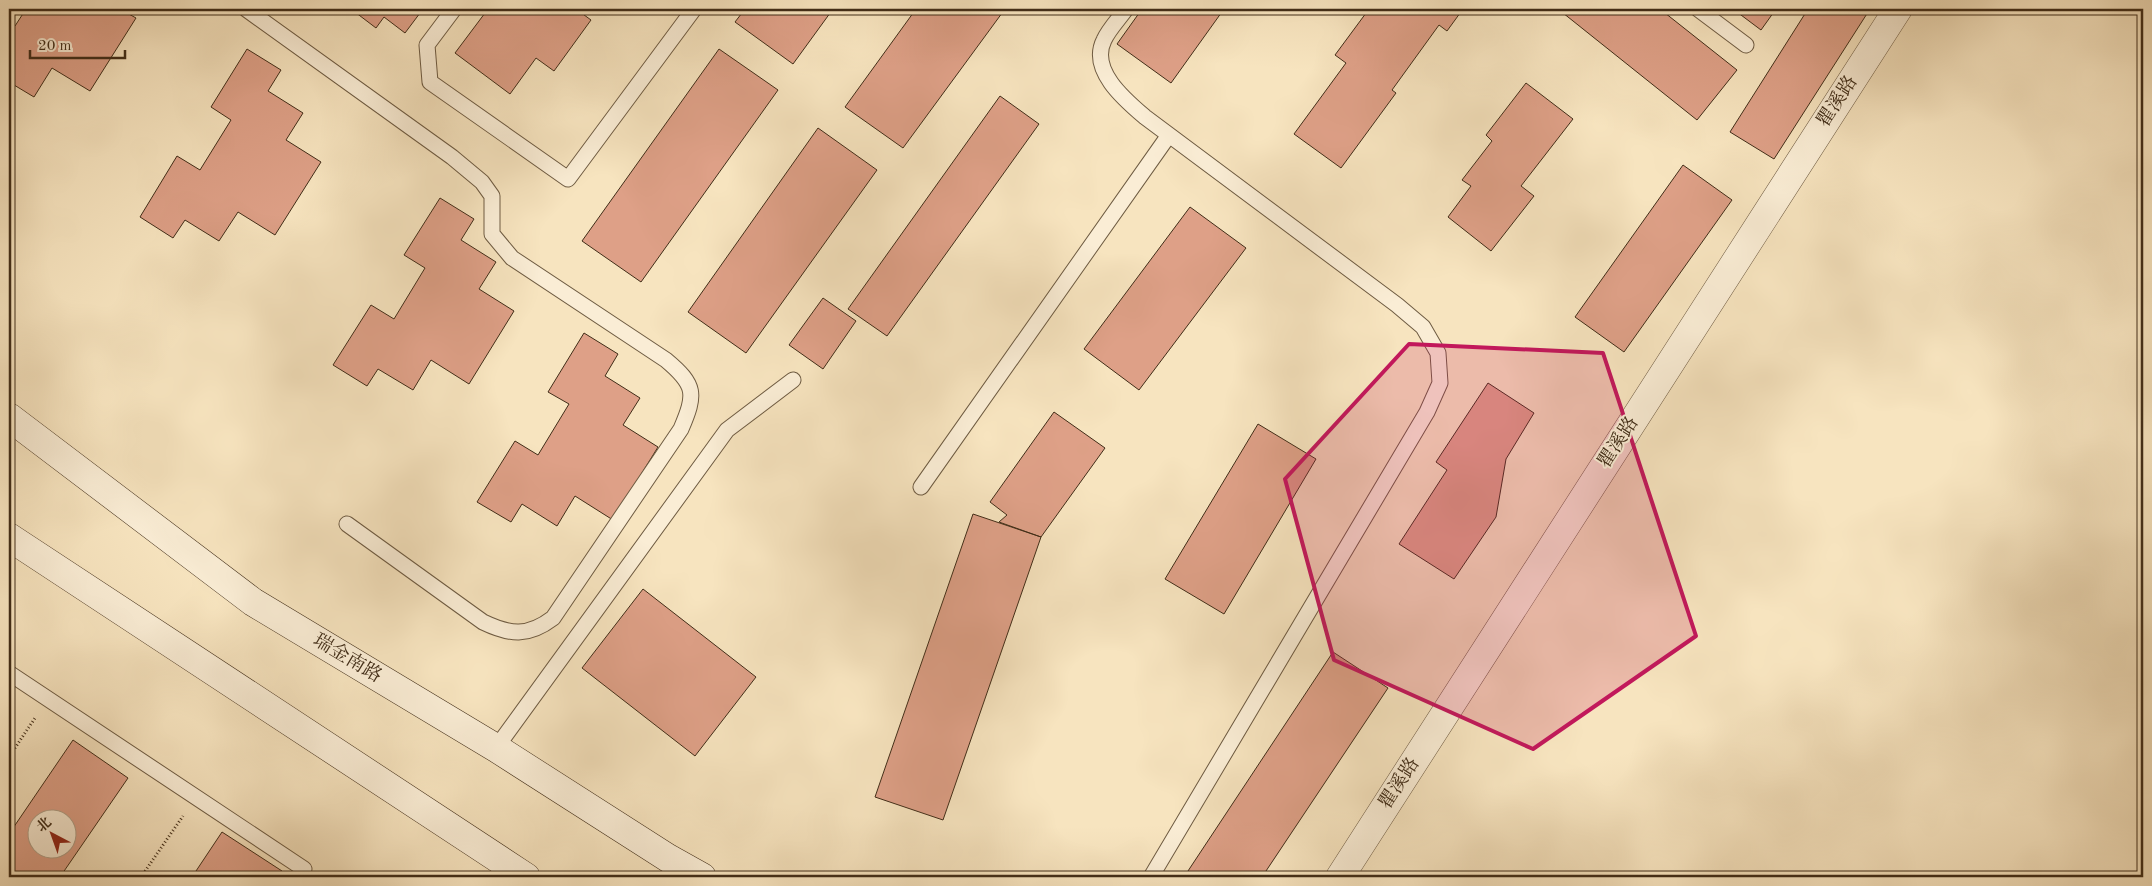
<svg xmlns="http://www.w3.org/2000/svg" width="2152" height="886" font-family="'Old Standard TT','Noto Serif SC',serif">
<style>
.building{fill:#dea087;stroke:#412d18;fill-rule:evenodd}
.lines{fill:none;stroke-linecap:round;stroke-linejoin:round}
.lane-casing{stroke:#6e5b42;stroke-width:17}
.street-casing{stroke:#6e5b42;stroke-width:29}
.secondary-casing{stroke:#412d18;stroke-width:29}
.path{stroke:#412d18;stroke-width:3;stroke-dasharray:1 2.5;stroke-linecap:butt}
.lane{stroke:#faedd5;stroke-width:15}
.street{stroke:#faedd5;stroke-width:28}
.secondary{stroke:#faedd5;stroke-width:28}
.marked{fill:#c2185b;fill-opacity:0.2;stroke:#c2185b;stroke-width:4;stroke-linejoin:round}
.labels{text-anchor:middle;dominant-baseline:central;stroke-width:4;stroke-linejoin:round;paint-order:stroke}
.street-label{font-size:19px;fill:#412d18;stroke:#faedd5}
</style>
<rect width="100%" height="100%" fill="#f7e4bf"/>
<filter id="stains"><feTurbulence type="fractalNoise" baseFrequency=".004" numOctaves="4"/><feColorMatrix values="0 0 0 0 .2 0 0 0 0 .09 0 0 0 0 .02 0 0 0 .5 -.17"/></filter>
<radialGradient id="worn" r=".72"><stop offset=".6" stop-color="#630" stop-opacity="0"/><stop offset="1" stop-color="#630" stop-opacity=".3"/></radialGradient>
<path class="building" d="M26,9H120L136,18L90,91L52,68L34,97L9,82V22L15,26Z
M351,9H423L405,33L384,17L376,28Z
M488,9H576L591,20L554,71L536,58L510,94L455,53Z
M745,9H833L793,64L735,22Z
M916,9H1005L903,148L845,107Z
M1142,9H1224L1171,83L1117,44Z
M1369,9H1463L1447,31L1439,25L1392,90L1396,93L1341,168L1294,134L1346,63L1335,55Z
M1558,9H1660L1737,70L1697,120Z
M1733,9H1776L1761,30Z
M1808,9H1870L1774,159L1730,132Z
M247,49L281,70L268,91L303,113L286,140L321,162L275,235L238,212L219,241L185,220L173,238L140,217L177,156L200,170L231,120L211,107Z
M719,49L778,90L641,282L582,241Z
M1526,83L1573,119L1521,186L1534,196L1491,251L1448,217L1471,186L1462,180L1492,141L1486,135Z
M1000,96L1039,124L887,336L848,309Z
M818,128L877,170L746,353L688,312Z
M1683,165L1732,200L1624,352L1575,317Z
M440,198L474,219L461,240L496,262L479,289L514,311L469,384L431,360L413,390L378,369L367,386L333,365L371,305L394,319L425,268L404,255Z
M1190,207L1246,248L1139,390L1084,349Z
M823,298L856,321L823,369L789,345Z
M584,333L618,354L605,376L640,398L623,425L658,447L613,520L575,496L557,526L522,504L511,522L477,502L515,441L538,455L569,404L548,392Z
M1488,383L1534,413L1506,459L1496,517L1454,579L1399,544L1447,470L1436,462Z
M1054,412L1105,448L1041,537L999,522L1007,515L990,502Z
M1258,424L1316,459L1224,614L1165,579Z
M973,514L1041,537L943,820L875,797Z
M643,589L756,677L695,756L582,668Z
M1333,652L1388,688L1262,877H1184Z
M73,740L128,778L60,877H9V834ZM38,818H68V848H38Z
M222,832L282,871L278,877H192Z"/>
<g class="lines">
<g class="lane-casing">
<path id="lane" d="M246,9L452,157L482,182L492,196V234L512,258L666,360C696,385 696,394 681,429L553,618C528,637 510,635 483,622L347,524
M454,9L427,45L430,82L568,179L694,9
M1126,9C1119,19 1109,29 1104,40C1089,70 1125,100 1145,117L1397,305L1423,327L1438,353L1440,383L1427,412L1151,877
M1698,9L1746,45
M921,487L1169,135
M9,673L304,869L299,877
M496,748L727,430L793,380"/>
</g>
<g class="street-casing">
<path id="street" d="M1340,877L1898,9"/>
</g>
<g class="secondary-casing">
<path id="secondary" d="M9,417L253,602L496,748L668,858L702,877
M9,537L526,877"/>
</g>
<path class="path" d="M9,757L35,718
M141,877L183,816"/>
<use href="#lane" class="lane"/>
<use href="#street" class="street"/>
<use href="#secondary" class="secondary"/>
</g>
<path class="marked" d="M1409,344L1603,353L1696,636L1533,749L1334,660L1285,479Z"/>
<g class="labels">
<g class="street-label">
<text transform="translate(1838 102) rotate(-57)">瞿溪路</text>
<text transform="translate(1619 443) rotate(-57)">瞿溪路</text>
<text transform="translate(347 659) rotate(31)">瑞金南路</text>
<text transform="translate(1400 784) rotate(-57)">瞿溪路</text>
</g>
</g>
<rect width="2152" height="886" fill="none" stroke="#f7e4bf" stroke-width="30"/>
<rect x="10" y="10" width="2132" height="866" fill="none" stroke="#412d18" stroke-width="2.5"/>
<rect x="15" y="15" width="2122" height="856" fill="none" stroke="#412d18"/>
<g transform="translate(52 834) rotate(319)"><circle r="24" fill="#faedd5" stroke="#b0a089"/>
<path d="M0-4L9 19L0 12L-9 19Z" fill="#8f2418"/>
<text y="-8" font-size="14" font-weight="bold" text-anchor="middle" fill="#412d18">北</text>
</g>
<path d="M30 50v8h95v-8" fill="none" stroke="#412d18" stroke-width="2.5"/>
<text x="38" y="50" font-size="15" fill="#412d18" stroke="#faedd5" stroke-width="4" paint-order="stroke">20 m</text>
<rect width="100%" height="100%" filter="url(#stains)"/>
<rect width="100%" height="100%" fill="url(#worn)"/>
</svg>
